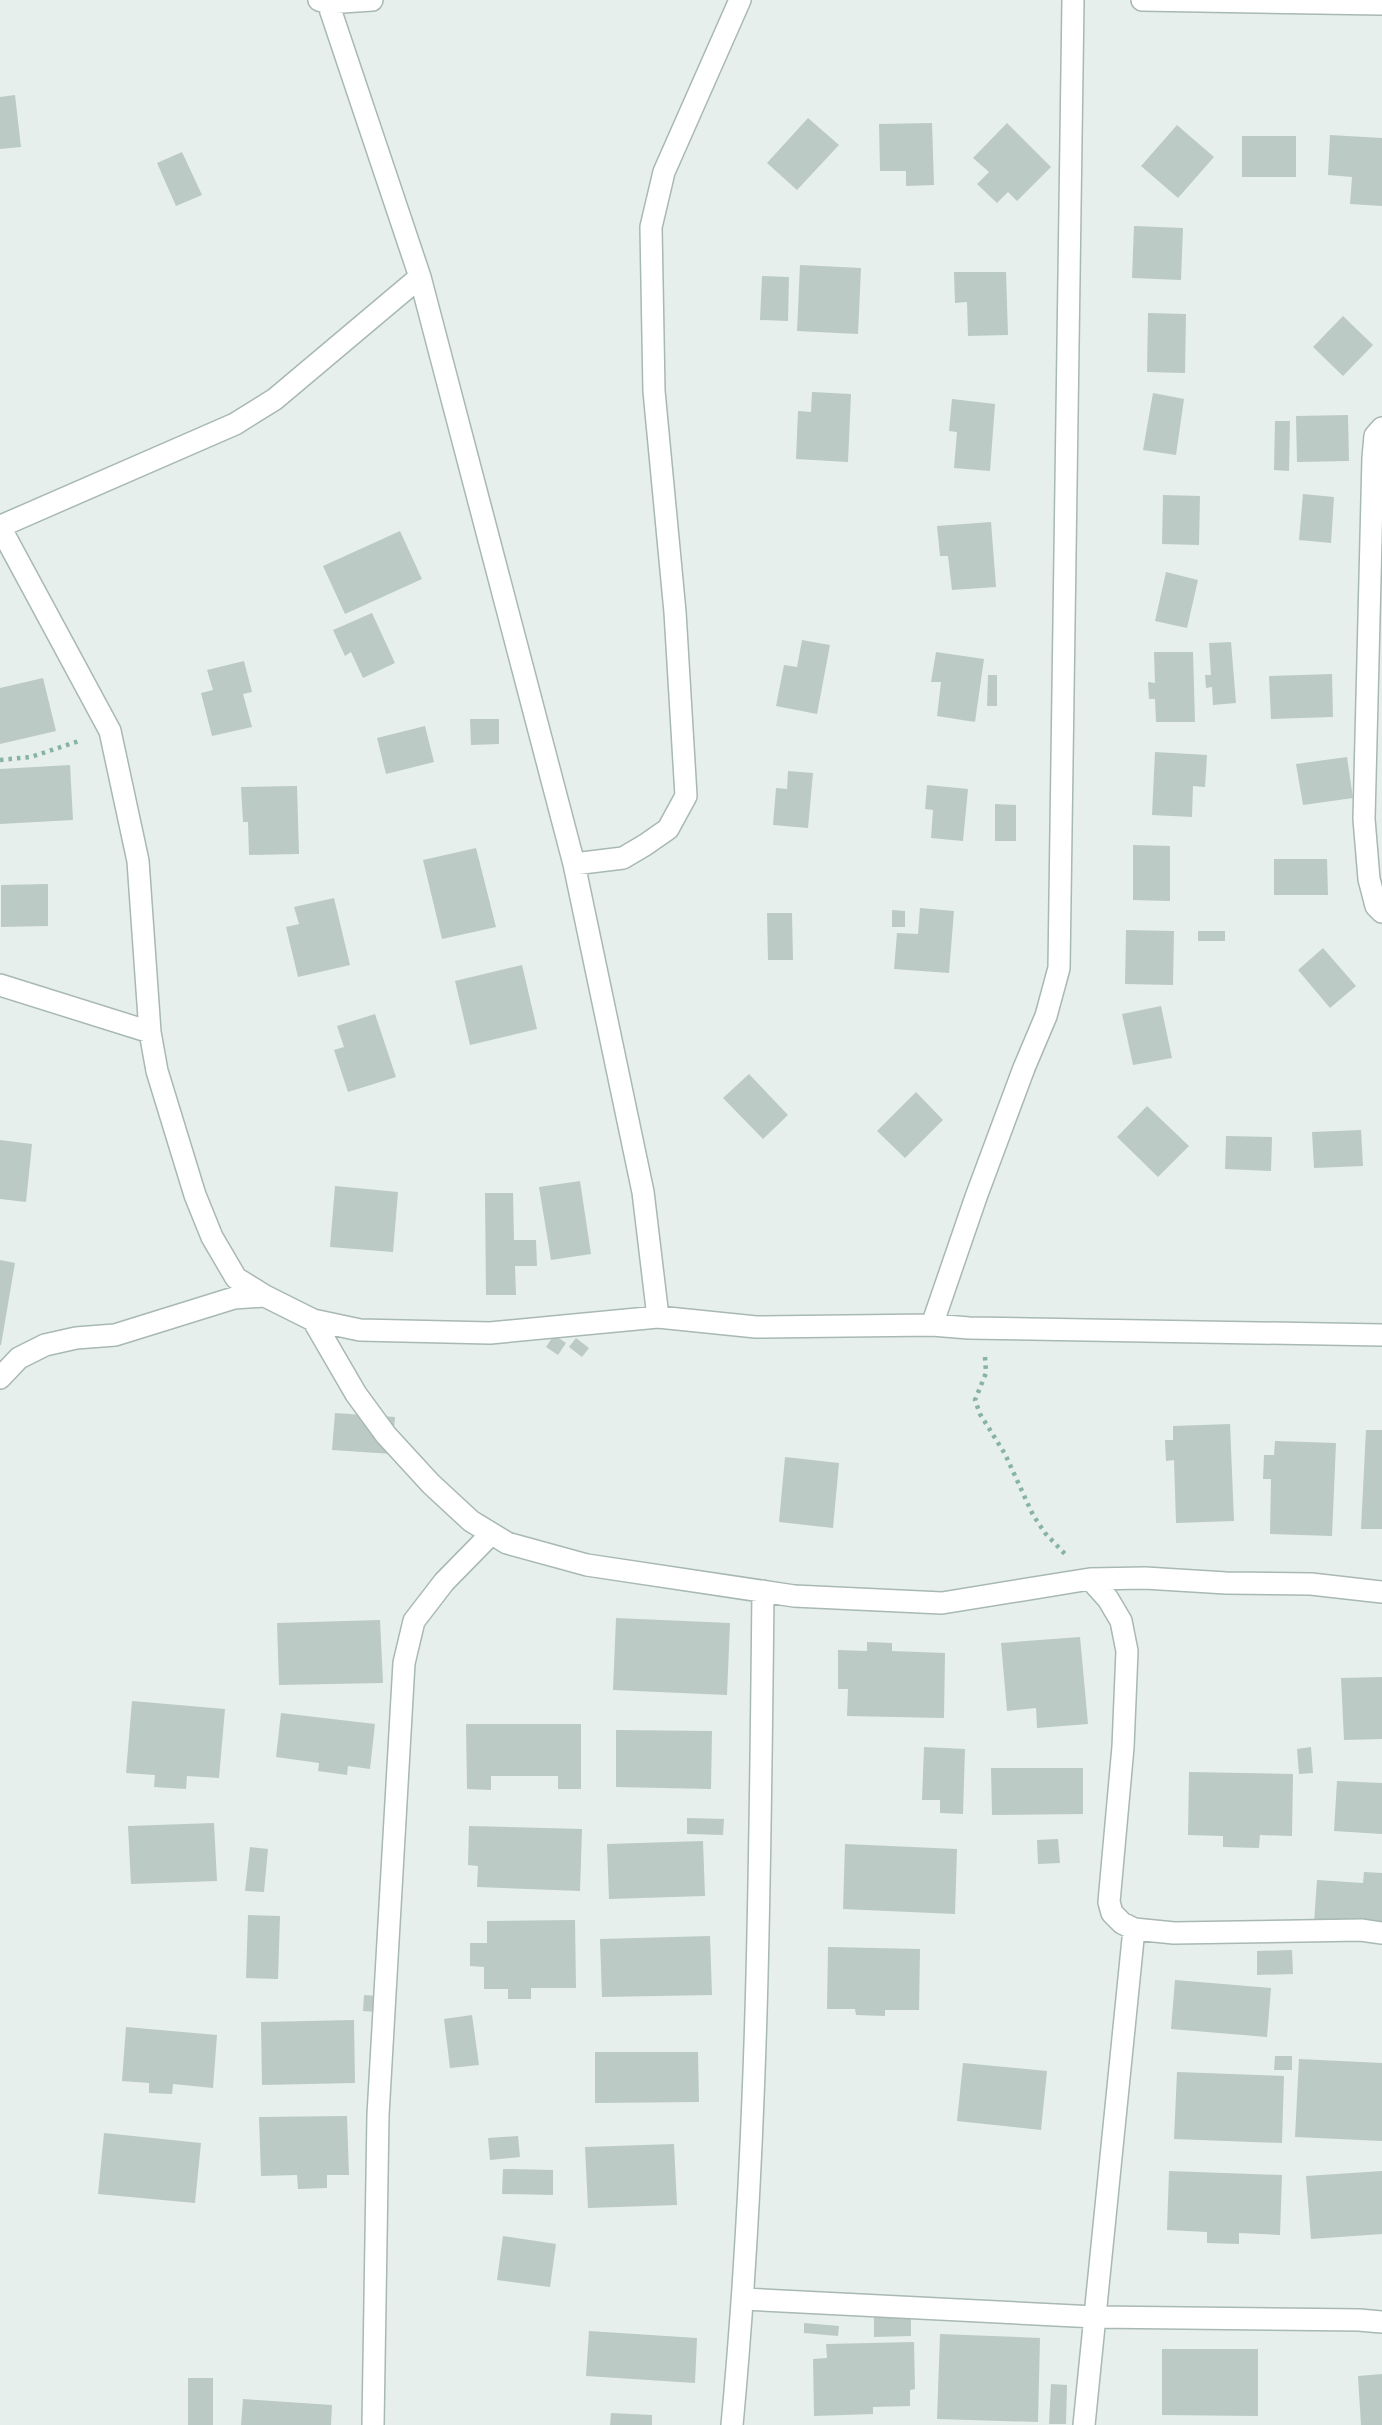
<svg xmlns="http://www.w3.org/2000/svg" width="1382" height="2425" font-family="'Fira Sans',sans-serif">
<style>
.building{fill:#bbcac4}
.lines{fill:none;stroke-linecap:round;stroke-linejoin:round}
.minor-casing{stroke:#a8b8b2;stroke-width:24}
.path{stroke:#86b3a5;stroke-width:4.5;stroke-dasharray:3.5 5;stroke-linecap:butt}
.minor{stroke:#fff;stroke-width:21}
</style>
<rect width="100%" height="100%" fill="#e6efeb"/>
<path class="building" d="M15,95L21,147L0,149V97Z
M808,118L839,145L797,190L767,163Z
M932,123L934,185L906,186V171H880L879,124Z
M1007,123L1051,167L1017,201L1008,192L997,203L977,184L989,172L973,158Z
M1177,125L1214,157L1178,198L1141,166Z
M1330,135L1382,138V206L1350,204L1352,177L1328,175Z
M1242,136H1296V177H1242Z
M182,152L202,195L176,206L157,163Z
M1134,226L1183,228L1181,280L1132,278Z
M800,265L861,268L858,334L797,331Z
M954,272H1006L1008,335L968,336L967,302L955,303Z
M762,276L789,277L788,321L760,320Z
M1148,313L1186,314L1185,373L1147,372Z
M1343,316L1373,345L1343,376L1313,347Z
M812,392L851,394L848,462L796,459L798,411L811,412Z
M1153,393L1184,399L1176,455L1143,450Z
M952,399L995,404L990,471L954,468L957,432L949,431Z
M1348,415L1349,461L1297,462L1296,416Z
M1275,421H1290L1289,471L1274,470Z
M1303,494L1334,497L1331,543L1299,540Z
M1163,495L1200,496L1199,545L1162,544Z
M991,522L996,587L952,590L948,556H940L937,526Z
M400,531L422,579L345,614L323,566Z
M1166,572L1198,580L1187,628L1155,621Z
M372,613L395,663L363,678L351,652L345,656L333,630Z
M802,640L830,645L817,714L776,706L784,665L797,667Z
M1231,642L1236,703L1213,705L1212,687L1206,688L1205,675H1211L1209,643Z
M936,652L984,659L975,722L937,716L941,682H931Z
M1154,652H1193L1195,722H1156L1155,699H1149L1148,682L1155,683Z
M244,661L252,692L243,694L252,727L212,736L201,693L213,690L207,670Z
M1332,674L1333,717L1271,719L1269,676Z
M988,675H997V706H987Z
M43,678L56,731L0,744V688Z
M470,719H499V744L471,745Z
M425,726L434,762L386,774L377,738Z
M1155,752L1207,755L1205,787L1193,786L1192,817L1152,815Z
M1347,757L1353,798L1303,805L1296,764Z
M70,765L73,820L0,824V769Z
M788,771L813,773L808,828L773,825L776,788L787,789Z
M927,785L968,789L963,841L931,838L933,810L925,809Z
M297,786L299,854L249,855L248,822H243L241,787Z
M995,804L1016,805V841H995Z
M1133,845L1170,846V901L1133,900Z
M476,848L496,927L442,939L423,860Z
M1274,859H1327L1328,895H1274Z
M48,884V926L1,927V885Z
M334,898L350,965L298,977L286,927L299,924L294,907Z
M920,908L954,911L949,973L894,969L897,933L918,934Z
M892,910L905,911V927H892Z
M767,913H792L793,960H768Z
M1126,930L1174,931L1173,985L1125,984Z
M1198,931H1225V941H1198Z
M1323,948L1356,986L1330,1008L1298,970Z
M522,965L537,1029L470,1045L455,981Z
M1161,1006L1172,1058L1133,1065L1122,1014Z
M375,1014L396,1077L348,1092L334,1050L344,1047L337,1026Z
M749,1074L788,1115L763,1139L723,1098Z
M916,1092L943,1120L905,1158L877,1131Z
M1147,1106L1189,1146L1158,1177L1117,1137Z
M1361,1130L1363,1166L1314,1168L1312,1132Z
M1226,1136L1272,1137L1271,1171L1225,1169Z
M0,1140L32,1144L26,1202L0,1199Z
M580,1181L591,1254L551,1260L539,1187Z
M335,1186L398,1192L393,1252L330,1247Z
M485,1193H513L514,1240H536L537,1266H515L516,1295H486Z
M0,1260L15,1263L1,1345H0Z
M554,1335L566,1343L558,1355L546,1347Z
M576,1338L589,1348L582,1357L569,1347Z
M335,1413L395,1417L392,1454L332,1450Z
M1230,1424L1234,1521L1176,1523L1174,1460L1166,1461L1165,1440H1173V1426Z
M1366,1430H1382V1529H1361Z
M1275,1441L1336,1443L1332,1536L1270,1534L1271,1479H1263L1264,1455H1274Z
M785,1457L839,1463L833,1528L779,1522Z
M616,1618L730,1623L727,1695L613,1690Z
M380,1620L383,1683L279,1685L277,1623Z
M1080,1637L1088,1724L1037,1728L1036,1708L1007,1711L1001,1643Z
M867,1642L892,1643V1651L945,1653L944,1718L847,1716L848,1689H838V1650L867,1651Z
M1382,1677V1739L1344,1740L1341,1678Z
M132,1701L225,1709L219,1778L187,1776L186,1789L154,1787L155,1775L126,1773Z
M281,1713L375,1724L370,1769L348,1766L347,1775L318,1771L319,1763L276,1757Z
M466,1724H581V1789H558V1776H491V1790L467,1789Z
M616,1730L712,1731L711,1789L616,1787Z
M924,1747L965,1749L963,1814L940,1813V1800H922Z
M1311,1747L1313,1773L1299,1774L1297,1749Z
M991,1768H1083V1814L992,1815Z
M1189,1772L1293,1774L1292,1836L1260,1835L1259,1848L1223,1847V1836L1188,1835Z
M1337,1781L1382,1783V1834L1334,1831Z
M687,1818L724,1819L723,1835L687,1834Z
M214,1823L217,1881L131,1884L128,1826Z
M469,1826L582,1829L580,1891L477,1887L478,1866L468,1865Z
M1058,1839L1060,1863L1038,1864L1037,1840Z
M703,1841L705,1896L609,1899L607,1844Z
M845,1844L957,1849L955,1914L843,1909Z
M250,1847L268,1849L264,1892L245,1891Z
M1364,1872L1382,1873V1942L1313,1937L1317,1880L1363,1883Z
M248,1915L280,1916L278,1979L246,1978Z
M575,1920L576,1988H531V1999H508V1989H484V1967L470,1966V1943H487V1921Z
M710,1936L712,1995L602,1997L600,1939Z
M828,1947L920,1949L919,2010H885V2016L856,2015L855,2009H827Z
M1292,1950L1293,1974L1257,1975V1951Z
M1175,1980L1271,1988L1267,2037L1171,2029Z
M364,1995L393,1997L392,2013L363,2011Z
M472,2015L479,2065L450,2068L444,2019Z
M354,2020L355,2083L262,2085L261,2022Z
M126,2027L217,2035L213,2088L173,2084L172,2094L149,2093V2083L122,2081Z
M595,2052H698L699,2102L595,2103Z
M1275,2056H1292V2070H1274Z
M1299,2059L1382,2063V2141L1295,2137Z
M963,2063L1047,2071L1041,2130L957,2121Z
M1177,2072L1284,2076L1282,2143L1174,2139Z
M347,2116L349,2175H327V2188L298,2189L297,2175L261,2176L259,2117Z
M104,2133L201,2143L195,2203L98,2194Z
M518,2136L520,2157L490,2160L488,2138Z
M674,2144L677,2205L588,2208L585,2147Z
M503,2169L553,2170V2195L502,2194Z
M1169,2171L1282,2175L1280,2235L1239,2233V2244L1207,2243V2232L1167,2230Z
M1382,2171V2234L1311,2239L1306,2176Z
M503,2236L556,2244L550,2287L497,2280Z
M874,2317H911V2336L874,2337Z
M804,2323L839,2326L838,2336L804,2333Z
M589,2331L697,2338L695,2383L586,2376Z
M940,2334L1040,2338L1038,2422L937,2419Z
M914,2342L915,2389L910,2390V2406L873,2407V2414L814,2416L813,2359L827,2358L826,2344Z
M1162,2349H1258V2416L1162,2415Z
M1382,2374V2425H1361L1358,2376Z
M188,2378H213V2425H188Z
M1051,2384L1067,2385L1066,2424H1049Z
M243,2399L332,2405L331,2425H241Z
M611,2413L652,2415V2425H610Z"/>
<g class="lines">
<g class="minor-casing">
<path id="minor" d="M319,0L328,3L372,0
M327,0L420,277L574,864L643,1192L658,1317L756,1327L932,1325L969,1328L1382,1335
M1142,0L1382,4
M1382,428L1375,436L1373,458L1364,819L1369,879L1376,906L1382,912
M1,526L235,424L275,399L420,277
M0,527L110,731L138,861L150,1032L157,1071L195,1195L212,1237L236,1278L265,1296L313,1320L360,1330L490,1333L658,1317
M574,864L623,858L645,845L668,829L686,796L675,612L654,391L651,227L664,172L740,0
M0,985L150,1032
M313,1320L356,1394L386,1435L431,1484L471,1521L507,1543L587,1565L794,1596L942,1603L1090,1579L1145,1578L1226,1583L1311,1584L1382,1592
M932,1325L976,1197L1024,1068L1046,1016L1059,968L1073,0
M0,1378L19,1358L45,1345L76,1338L115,1335L234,1298L265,1296
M1090,1579L1108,1599L1121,1621L1127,1651L1123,1747L1109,1902L1112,1913L1122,1923L1134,1929L1174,1933L1361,1930L1382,1933
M744,2299L1095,2317L1359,2320L1382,2322
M373,2425L378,2115L404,1663L414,1621L444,1582L491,1534
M732,2425C758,2148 760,1869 763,1591
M1084,2425L1134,1929"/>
</g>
<path class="path" d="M0,760L31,757L82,740
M985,1357L986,1373L975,1400L980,1414L1005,1454L1033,1515L1045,1533L1065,1554"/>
<use href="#minor" class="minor"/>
</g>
</svg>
